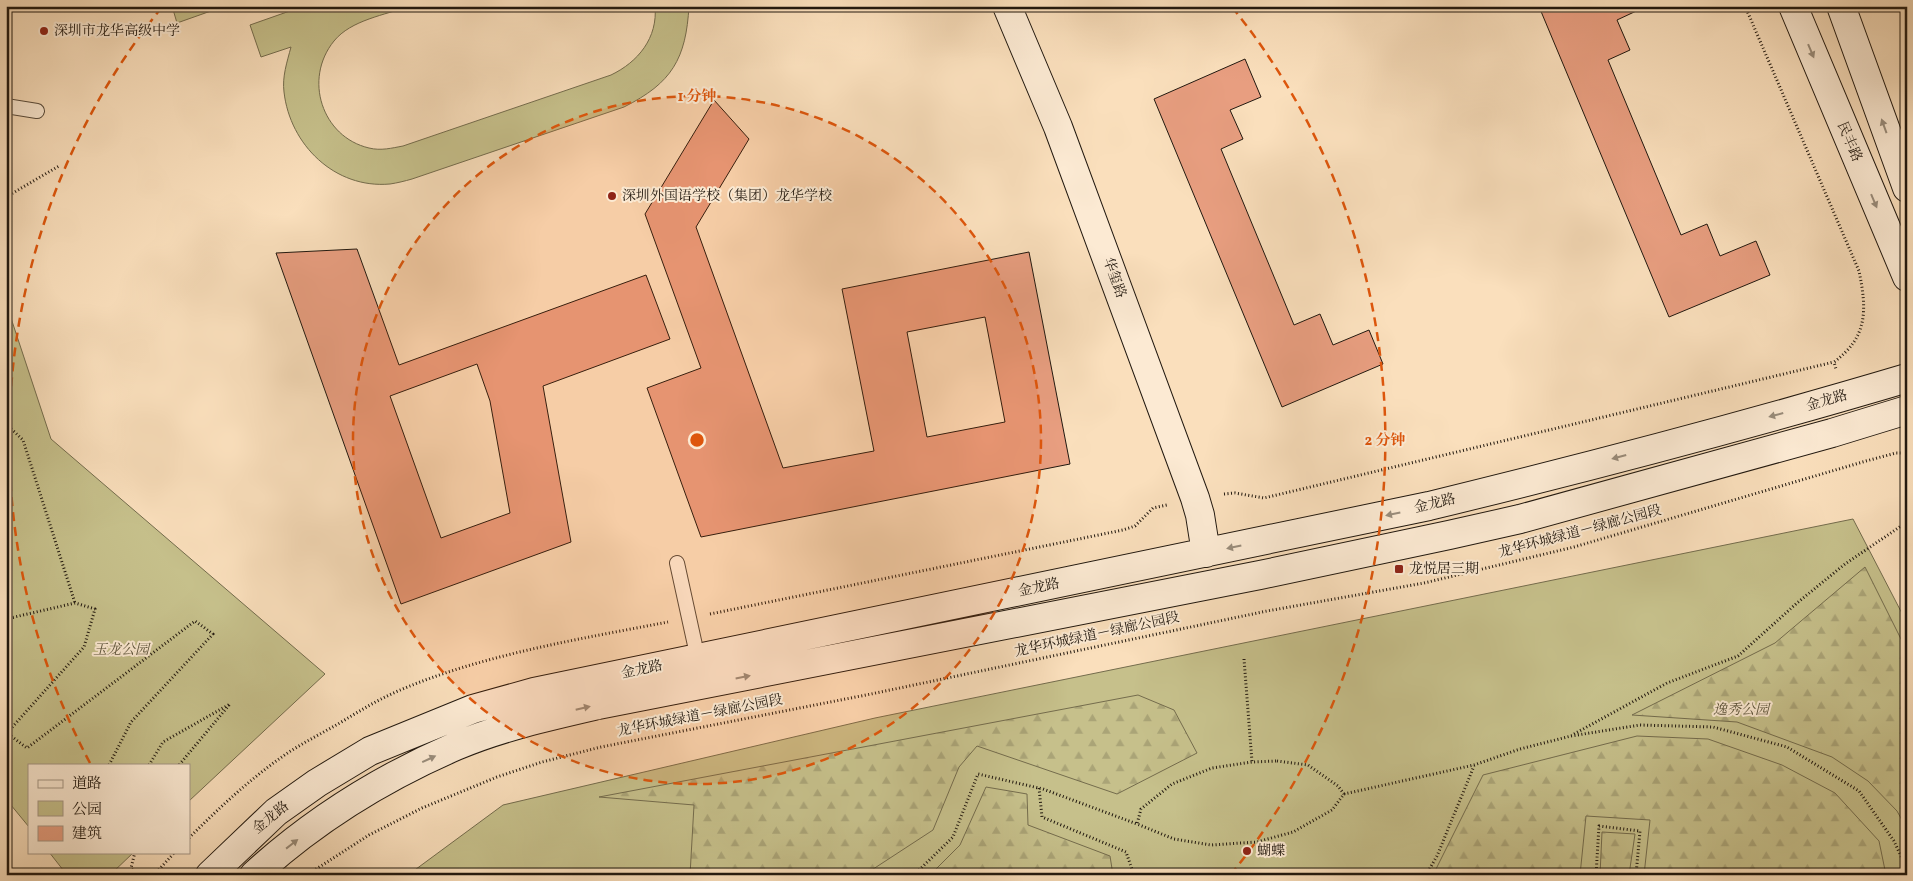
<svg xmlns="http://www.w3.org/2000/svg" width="1913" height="881" font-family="Vollkorn,'Noto Serif SC',serif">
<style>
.green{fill:#c6c08b;stroke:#746c4d}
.forest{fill:url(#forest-firs);stroke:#746c4d}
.building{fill:#e89e80;stroke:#21180f;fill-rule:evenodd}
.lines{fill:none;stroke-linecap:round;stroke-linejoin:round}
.lane-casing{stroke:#574a3a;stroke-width:16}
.secondary-casing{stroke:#21180f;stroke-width:30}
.path{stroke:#21180f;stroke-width:3;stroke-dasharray:1 2.5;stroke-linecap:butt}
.lane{stroke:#fcead3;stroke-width:14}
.secondary{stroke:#fcead3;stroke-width:28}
.oneway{fill:#998c7b}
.ring{fill:none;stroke:#de560c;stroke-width:2.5;stroke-dasharray:9 6}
.poi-dot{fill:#8f2418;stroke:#fcead3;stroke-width:2}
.labels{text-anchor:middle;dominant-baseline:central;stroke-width:4;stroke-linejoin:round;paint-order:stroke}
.poi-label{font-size:14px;fill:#21180f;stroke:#fcead3;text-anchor:start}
.street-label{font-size:14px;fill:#21180f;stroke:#fcead3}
.park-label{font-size:14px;font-style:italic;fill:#5b533a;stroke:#fcead3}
.centre{fill:#de560c;stroke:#fcead3;stroke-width:2.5}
.ring-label{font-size:15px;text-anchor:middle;font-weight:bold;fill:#de560c;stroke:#fcead3;stroke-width:4;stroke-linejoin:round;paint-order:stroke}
</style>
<defs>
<pattern id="forest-firs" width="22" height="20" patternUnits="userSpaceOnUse" patternTransform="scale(1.25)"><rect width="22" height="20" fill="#c6c08b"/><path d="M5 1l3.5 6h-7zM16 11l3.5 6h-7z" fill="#aaa477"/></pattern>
</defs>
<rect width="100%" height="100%" fill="#fadfbc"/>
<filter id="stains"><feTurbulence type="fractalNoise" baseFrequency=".004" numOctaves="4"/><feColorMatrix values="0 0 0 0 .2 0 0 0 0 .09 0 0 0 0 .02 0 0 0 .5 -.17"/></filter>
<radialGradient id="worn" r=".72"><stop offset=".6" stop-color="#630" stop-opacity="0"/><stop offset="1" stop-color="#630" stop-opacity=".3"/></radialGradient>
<path class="green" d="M172,6H225L177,23Z
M304,6H410C385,15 351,20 334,41C303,79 322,137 369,148C381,151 392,148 403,146L611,75C638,62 658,38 655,6H689C686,59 672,83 624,107L412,179C405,181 397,183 390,184C335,189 290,145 284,92C282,77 287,62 291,47L261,57L250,25Z
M6,303L51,439L325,674L189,801V765H29V827L6,799Z
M1853,519L1907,623V875H408L503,805L875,718Z
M49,852H134L110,875H67Z"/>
<path class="forest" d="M1865,567L1907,651V829L1897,811L1868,781L1832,757L1737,722L1632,715L1775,643Z
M1138,695L1174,710L1197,753L1117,794L977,746L959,767L933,830L864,875H690L694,805L599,797Z
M1637,736L1708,739L1782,765L1835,793L1879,841L1886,875H1644L1650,820L1586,816L1580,875H1433L1483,775Z
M986,787L1027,794L1028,825L1110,856L1113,875H930L960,845Z
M1602,832L1635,834L1629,875H1600Z"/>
<path class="building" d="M1547,6H1647L1617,20L1630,50L1608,60L1681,235L1707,224L1720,256L1756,241L1770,275L1669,317L1540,9Z
M1245,59L1261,97L1230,110L1243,139L1221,149L1294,325L1320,314L1333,345L1369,330L1383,364L1282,407L1154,99Z
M714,100L749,139L696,227L783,468L874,451L842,289L1029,252L1070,464L701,537L647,388L701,368L645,214ZM985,317L1005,422L927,437L907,332Z
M357,249L399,365L646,275L670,339L543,386L571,542L401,604L276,253ZM477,364L490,401L510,513L441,538L390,396Z"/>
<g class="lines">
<g class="lane-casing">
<path id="lane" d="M6,106L37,111
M677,563L698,659"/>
</g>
<g class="secondary-casing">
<path id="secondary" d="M1007,6L1058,127L1195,498L1200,515L1206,553
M1793,6L1907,277
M1841,6L1907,188
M210,875L276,812L317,783L370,751L473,709L534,692L1429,506C1589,467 1749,425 1907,378
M254,875C313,821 382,778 456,746C501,727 550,716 598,705L1260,575L1449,535L1520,519L1832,433L1907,410"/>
</g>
<path class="path" d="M1745,6L1859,271C1867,310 1868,337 1834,362L1836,369
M6,197L59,166
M6,424L23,440L75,603
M1224,494L1235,493L1264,498L1834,362
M710,614L1123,530L1135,526L1153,508L1167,505
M6,619L75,603L95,609L84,647L7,733L27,748L195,621L213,634L131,722L109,765
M1244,659L1252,762
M1574,734L1667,683L1738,656L1797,603L1845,564L1907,522
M1277,761L1308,765L1338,786L1344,794L1332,810L1293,832L1257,842L1211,845L1174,839L1137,824L1141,809L1172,784L1212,768L1252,762Z
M149,765L163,742L230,704L179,765
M1039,788L1042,817L1126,852L1134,875
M1344,794L1474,765L1520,749L1571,736L1640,725L1713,727L1787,747L1859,791L1894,841L1904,863L1906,875
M189,838C220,807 252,777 289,752C305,742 322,733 338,724C358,712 377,700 398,691C481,655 579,639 668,622
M135,852L131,868L138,875
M154,875L175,852
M307,875L369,835L422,808L497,777L542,762L601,747L871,694L1267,611L1424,583L1574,547L1866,461L1896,453H1907
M914,875L953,837L978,774L1043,789L1137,824
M1426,875L1437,856L1474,766
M1596,875L1599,826L1640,831L1636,875"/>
<use href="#lane" class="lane"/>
<use href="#secondary" class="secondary"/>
</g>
<defs><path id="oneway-solid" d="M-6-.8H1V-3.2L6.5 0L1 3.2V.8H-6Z" transform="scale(1.25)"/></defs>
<g class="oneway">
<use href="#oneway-solid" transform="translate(1811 51) rotate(67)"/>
<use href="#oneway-solid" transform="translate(1884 126) rotate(-110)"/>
<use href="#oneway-solid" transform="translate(1874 201) rotate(67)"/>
<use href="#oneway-solid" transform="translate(1776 415) rotate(165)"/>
<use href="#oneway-solid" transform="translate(1619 457) rotate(165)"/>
<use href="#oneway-solid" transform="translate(1393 514) rotate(168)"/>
<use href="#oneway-solid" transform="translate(1234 547) rotate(168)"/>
<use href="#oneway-solid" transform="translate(743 677) rotate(-11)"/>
<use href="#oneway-solid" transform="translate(583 708) rotate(-13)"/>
<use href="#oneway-solid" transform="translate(429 759) rotate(-25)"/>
<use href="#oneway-solid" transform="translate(292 844) rotate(-38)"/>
</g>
<circle cx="697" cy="440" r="344" fill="#de560c" fill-opacity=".12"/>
<g class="ring">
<circle cx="697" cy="440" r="344"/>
<path d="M90 763A688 688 0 0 1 162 7M1232 7A688 688 0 0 1 1232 873"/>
</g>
<g class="poi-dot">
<circle cx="44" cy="31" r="5"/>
<circle cx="612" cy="196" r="5"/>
<rect x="1394" y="564" width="10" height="10" rx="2.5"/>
<circle cx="1247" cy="851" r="5"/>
</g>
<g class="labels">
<g class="poi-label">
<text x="54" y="31">深圳市龙华高级中学</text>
<text x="622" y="196">深圳外国语学校（集团）龙华学校</text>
<text x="1409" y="569">龙悦居三期</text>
<text x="1257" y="851">蝴蝶</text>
</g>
<g class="street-label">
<text transform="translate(1849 142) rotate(67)">民丰路</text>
<text transform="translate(1114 278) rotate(70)">华玺路</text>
<text transform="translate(1827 401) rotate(-16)">金龙路</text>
<text transform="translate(1435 504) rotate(-13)">金龙路</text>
<text transform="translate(1580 532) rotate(-15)">龙华环城绿道－绿廊公园段</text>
<text transform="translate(1039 588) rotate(-12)">金龙路</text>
<text transform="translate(1097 635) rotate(-12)">龙华环城绿道－绿廊公园段</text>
<text transform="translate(642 670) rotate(-12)">金龙路</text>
<text transform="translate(700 716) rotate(-11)">龙华环城绿道－绿廊公园段</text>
<text transform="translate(271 818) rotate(-39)">金龙路</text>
</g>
<g class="park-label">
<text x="121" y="650">玉龙公园</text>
<text x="1741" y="710">逸秀公园</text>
</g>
</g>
<circle cx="697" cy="440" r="8" class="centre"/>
<g class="ring-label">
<text x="697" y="101">1 分钟</text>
<text x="1385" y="445">2 分钟</text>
</g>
<rect width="1913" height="881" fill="none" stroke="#fadfbc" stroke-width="25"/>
<rect x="8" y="8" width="1898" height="866" fill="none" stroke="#21180f" stroke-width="2.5"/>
<rect x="12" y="12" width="1888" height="856" fill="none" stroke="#21180f"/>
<rect x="28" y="764" width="162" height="90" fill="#fcead3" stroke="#a49685"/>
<rect x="38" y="780" width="25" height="8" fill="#fcead3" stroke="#a49685"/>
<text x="72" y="788" font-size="15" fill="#21180f">道路</text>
<rect x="38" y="801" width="25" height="15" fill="#c6c08b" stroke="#a49685"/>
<text x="72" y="814" font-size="15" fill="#21180f">公园</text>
<rect x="38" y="826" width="25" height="15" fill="#e89e80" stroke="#a49685"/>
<text x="72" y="838" font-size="15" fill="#21180f">建筑</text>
<rect width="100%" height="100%" filter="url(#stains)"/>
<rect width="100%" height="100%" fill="url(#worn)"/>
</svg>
